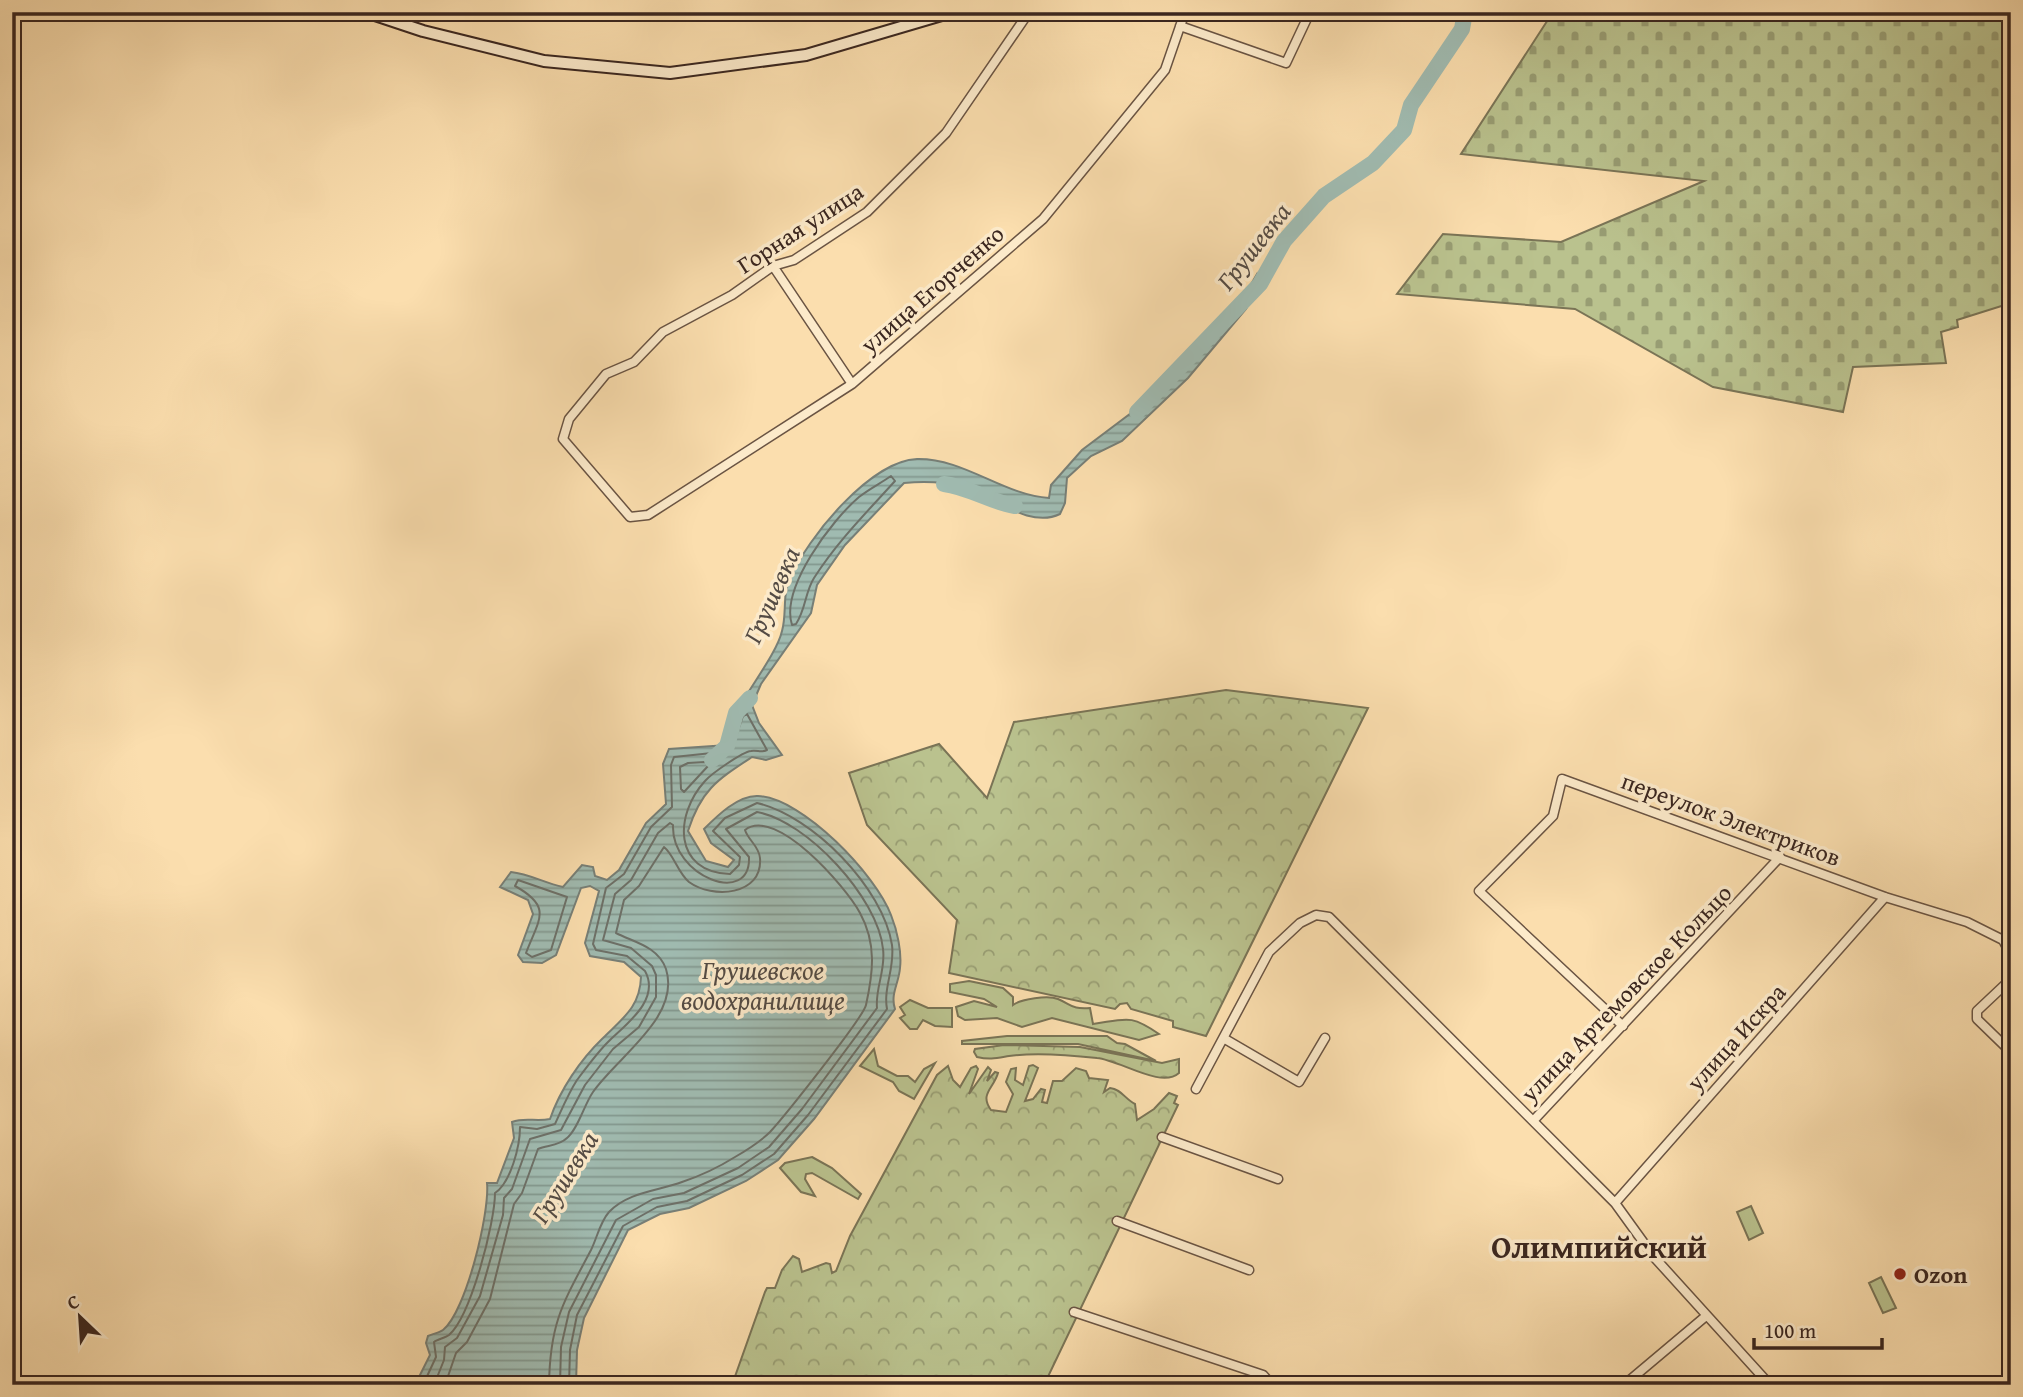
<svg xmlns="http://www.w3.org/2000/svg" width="2023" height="1397" font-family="'Gentium Book Plus',serif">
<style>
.green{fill:#bac28e;stroke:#7a7456;stroke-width:2}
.forest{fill:url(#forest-crowns);stroke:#7a7456;stroke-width:2}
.cemetery{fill:url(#cemetery-stones);stroke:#7a7456;stroke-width:2}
.water{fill:url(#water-rules);stroke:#777f77;stroke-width:2}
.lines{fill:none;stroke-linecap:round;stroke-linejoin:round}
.shore{stroke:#6d7068;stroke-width:2}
.river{stroke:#a0bbb1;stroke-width:16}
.minor-casing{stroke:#6a5443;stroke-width:11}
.secondary-casing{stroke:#3a261f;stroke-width:14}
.minor{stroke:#fceaca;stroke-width:8}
.secondary{stroke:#fceaca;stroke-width:10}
.poi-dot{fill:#8f2418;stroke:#fceaca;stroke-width:2.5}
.labels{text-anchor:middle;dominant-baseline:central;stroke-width:7;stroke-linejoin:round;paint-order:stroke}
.street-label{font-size:24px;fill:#3a261f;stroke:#fceaca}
.poi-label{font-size:24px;font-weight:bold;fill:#3a261f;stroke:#fceaca;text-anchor:start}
.water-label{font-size:26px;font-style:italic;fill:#544b44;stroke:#fceaca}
.district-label{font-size:32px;font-weight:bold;fill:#3a261f;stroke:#fceaca}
</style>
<defs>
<pattern id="forest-crowns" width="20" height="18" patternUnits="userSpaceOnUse" patternTransform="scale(1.75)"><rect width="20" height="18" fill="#bac28e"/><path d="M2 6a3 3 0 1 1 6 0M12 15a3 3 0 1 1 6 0" fill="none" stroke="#989d73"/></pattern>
<pattern id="cemetery-stones" width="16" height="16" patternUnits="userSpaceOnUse" patternTransform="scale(1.75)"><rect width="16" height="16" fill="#bac28e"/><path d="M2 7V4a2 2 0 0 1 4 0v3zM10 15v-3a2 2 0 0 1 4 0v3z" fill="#989d73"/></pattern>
<pattern id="water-rules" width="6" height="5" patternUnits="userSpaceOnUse" patternTransform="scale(1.75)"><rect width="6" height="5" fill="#a0bbb1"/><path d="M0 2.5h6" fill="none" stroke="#83988f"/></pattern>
</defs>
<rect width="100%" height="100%" fill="#fbdeae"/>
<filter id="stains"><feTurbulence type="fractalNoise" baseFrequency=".00286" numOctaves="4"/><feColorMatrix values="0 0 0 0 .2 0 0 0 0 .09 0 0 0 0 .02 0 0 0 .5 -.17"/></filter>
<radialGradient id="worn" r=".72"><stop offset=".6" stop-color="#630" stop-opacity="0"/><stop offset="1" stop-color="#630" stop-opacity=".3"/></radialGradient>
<path class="green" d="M969,981L1003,988L1013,997V1005C1021,999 1048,995 1058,999C1074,1006 1071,1009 1090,1008L1093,1024C1127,1019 1130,1014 1159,1034L1139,1040L1052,1018L1022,1027L997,1018L965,1020L958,1016L956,1007L974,1001L997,1007L984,999L950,992V984Z
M910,1000L928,1008H952V1027L935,1026L923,1020L917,1029H910L900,1018L905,1015L900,1007Z
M874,1049L878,1066L897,1076H908L915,1082L924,1069L935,1063L914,1099L899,1091L893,1082L860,1066Z
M812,1157L832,1168L861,1194L858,1199L812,1173L806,1174L805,1179L815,1196L801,1192L780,1168L785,1163Z
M1751,1206L1763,1233L1749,1240L1737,1212Z
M1881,1277L1896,1308L1883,1313L1869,1283Z"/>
<path class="forest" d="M1226,690L1368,708L1206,1036L1173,1027V1021L1131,1009L1127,1003L1120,1004L1115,1009L949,973L957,920L867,825L849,773L939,744L987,798L1014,722Z
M1007,1036H1107L1117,1043L1125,1044L1156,1061L1078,1044H962V1041Z
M1004,1045L1080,1047L1162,1063L1179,1059V1073C1161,1089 1120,1060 1097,1058C1070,1055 1036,1052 1009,1056C997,1058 990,1060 977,1057L974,1052L975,1049Z
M1033,1065L1038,1068L1025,1101L1033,1099L1041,1089L1045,1090L1042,1102L1047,1103L1053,1081H1062L1076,1068L1086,1071L1089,1078L1108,1080L1104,1092L1110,1088C1121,1089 1125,1099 1135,1104L1137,1120L1154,1109L1169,1093L1177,1096L1174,1103L1178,1105L1044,1385H732L765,1292L767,1288H775L782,1270L793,1256L799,1259L802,1272L826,1263L830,1264L832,1273L836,1271L850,1236L937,1075L948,1066L953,1080L960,1087L971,1068L976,1066L978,1069L969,1094L988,1067L991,1070L987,1081L995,1072L998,1073C994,1088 979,1094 991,1110L1006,1112L1013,1094L1006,1082L1011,1069L1016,1068L1015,1080L1023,1085L1029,1066Z"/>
<path class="cemetery" d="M1553,12H1648L1706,20L1719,12H2011V303L1957,320L1958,327L1941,332L1946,363L1853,367L1843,412L1713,387L1575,309L1397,294L1443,234L1561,242L1704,181L1461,154Z"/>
<path class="water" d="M1257,274L1260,284L1246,309L1188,378L1122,441L1091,456L1067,478L1065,503L1060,514C1029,529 993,496 963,487C945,482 923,481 904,483L845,545L817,585L811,613L761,684L752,705L759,723L782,755L766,760L752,757C717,780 701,790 688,831L706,861L728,867L734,860L711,843L704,829C717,816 738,795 758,796C803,798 876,875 891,915C897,930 902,952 900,968C899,983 890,994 895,1009L814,1119L778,1160L746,1181L689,1208L660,1214L628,1230L584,1318L577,1350L576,1385H415L430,1355L426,1343L428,1336C432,1334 439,1333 443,1330C466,1312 490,1212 487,1183H497L514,1138L512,1122C525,1117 536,1122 550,1119C560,1090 580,1060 603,1038C623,1018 640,1007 641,977L624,962L590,956L585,943L599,891L590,886L581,888L556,955L542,963L523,962L518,955L533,914L528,900L500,887L511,872C530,874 544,883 563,887L582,865L593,867L595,876L607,880L619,870L646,823L666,804L663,764L669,749L728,745C731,734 732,720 738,710C749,688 777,653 782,631C787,614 782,595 790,579C807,538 870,461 917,459C964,458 1003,495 1049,498L1051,485L1082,450L1151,398L1238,307Z"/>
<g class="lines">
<path class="shore" d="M891,476L895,481C866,513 837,542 814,578C805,592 806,609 796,624L792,625C780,588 832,520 859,497C869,489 881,483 891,476Z
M688,763L705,762L708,766L684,792L681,789L680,767Z
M518,880L567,897L551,950L532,957L526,953C539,919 553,907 515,886Z
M423,1385L436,1357L434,1342C438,1339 445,1338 449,1335C471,1316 495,1222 495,1193C511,1182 520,1146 520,1127L537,1129L555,1124C562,1109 568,1094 577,1080C586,1068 597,1053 608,1042C625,1025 661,1000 645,971L627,956L596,950L593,944L606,888L624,874L651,827L672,807L671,765L674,757L731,751L743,716L747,714L767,750C761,753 758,750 751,751C742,752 711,774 705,781C674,815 673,872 730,874L739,865L740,857L713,831L725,818L757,803C813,816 883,888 892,945C895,968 883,988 887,1009L808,1115L774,1154L742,1175L687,1201L657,1207L623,1226L577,1315L570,1350L569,1385
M434,1385L444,1360L445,1347L457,1338L480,1296L503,1215L504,1198L512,1189L530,1139L561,1130L585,1085L613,1049L639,1027L656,997V975L652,966L631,948L603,940L615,894L631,880L658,833L670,823L673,825C671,877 751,907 749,857L726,829L757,812C807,821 878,898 883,949C886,970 875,988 877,1008L802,1109L769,1147L738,1168L684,1193L653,1199L616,1220L569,1312L561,1347L560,1385
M445,1385L456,1353L467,1342L490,1299L514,1204L522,1193L538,1149C547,1145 559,1146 567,1138C578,1129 584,1105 593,1092C617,1057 681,1017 666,969C658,946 633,942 616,933L624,900L639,886L664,847C674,855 678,873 689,882C712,899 763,896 760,858C759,846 748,840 745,830C776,806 846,887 860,913C877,944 873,973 866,1005C863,1018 783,1118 770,1132C760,1142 747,1150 735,1157C719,1167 700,1176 682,1182C658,1191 628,1192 609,1212C600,1222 597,1238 591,1250C563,1303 550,1322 549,1385"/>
<path class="river" d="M1137,412L1260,284L1284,241L1324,196L1373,163L1404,130L1411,105L1462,29L1465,12
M944,484C969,487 990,502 1015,506
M712,760L727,746L736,713L750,698"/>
<g class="minor-casing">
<path id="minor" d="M1029,12L946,133L867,212L794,260L773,266L732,295L663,332L634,362L606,374L569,419L563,439L630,517L648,515L852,384L1043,219L1165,70L1185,12
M1180,26L1286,63L1310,12
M773,266L852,384
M2011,979L1977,1011V1019L2011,1052
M1623,1026L1479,891L1553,816L1562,779L1885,897L1967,922L2003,940L2011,955
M1225,1039L1299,1082L1325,1038
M1196,1089L1269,952L1300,923L1316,915L1329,917L1615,1203L1654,1257L1770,1385
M1533,1121L1780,857
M1162,1137L1278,1179
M1615,1203L1885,897
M1117,1221L1249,1270
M1074,1312L1263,1375L1272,1385
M1624,1385L1706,1316"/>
</g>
<g class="secondary-casing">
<path id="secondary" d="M366,12L423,31L544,61L670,73L806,55L952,12"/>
</g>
<use href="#minor" class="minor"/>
<use href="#secondary" class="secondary"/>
</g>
<circle class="poi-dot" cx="1900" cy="1274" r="7"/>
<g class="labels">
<g class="street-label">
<text transform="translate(800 228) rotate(-33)">Горная улица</text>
<text transform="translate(932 289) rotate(-41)">улица Егорченко</text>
<text transform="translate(1731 819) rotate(20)">переулок Электриков</text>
<text transform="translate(1626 993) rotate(-46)">улица Артемовское Кольцо</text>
<text transform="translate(1736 1037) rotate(-48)">улица Искра</text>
</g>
<g class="poi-label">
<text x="1914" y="1274">Ozon</text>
</g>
<g class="water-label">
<text transform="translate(1253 246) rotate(-52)">Грушевка</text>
<text transform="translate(771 595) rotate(-66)">Грушевка</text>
<text x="763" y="969">Грушевское<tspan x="763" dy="30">водохранилище</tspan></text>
<text transform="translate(564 1177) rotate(-58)">Грушевка</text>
</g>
<g class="district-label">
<text x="1599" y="1246">Олимпийский</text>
</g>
</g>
<rect width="2023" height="1397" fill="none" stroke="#fbdeae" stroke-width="42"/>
<rect x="14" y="14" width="1995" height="1369" fill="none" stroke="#3a261f" stroke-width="3.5"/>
<rect x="21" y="21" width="1981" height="1355" fill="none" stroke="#3a261f" stroke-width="2"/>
<g transform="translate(80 1317) rotate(335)" stroke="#fceaca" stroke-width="5" paint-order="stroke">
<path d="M0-5L12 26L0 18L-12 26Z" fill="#3a261f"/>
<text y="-10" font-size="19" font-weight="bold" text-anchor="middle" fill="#3a261f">С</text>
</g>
<path d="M1754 1338v10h128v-10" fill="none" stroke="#3a261f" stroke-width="3.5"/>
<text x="1764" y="1338" font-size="21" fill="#3a261f" stroke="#fceaca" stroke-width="5" paint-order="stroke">100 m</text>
<rect width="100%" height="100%" filter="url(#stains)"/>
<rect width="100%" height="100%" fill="url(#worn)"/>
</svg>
